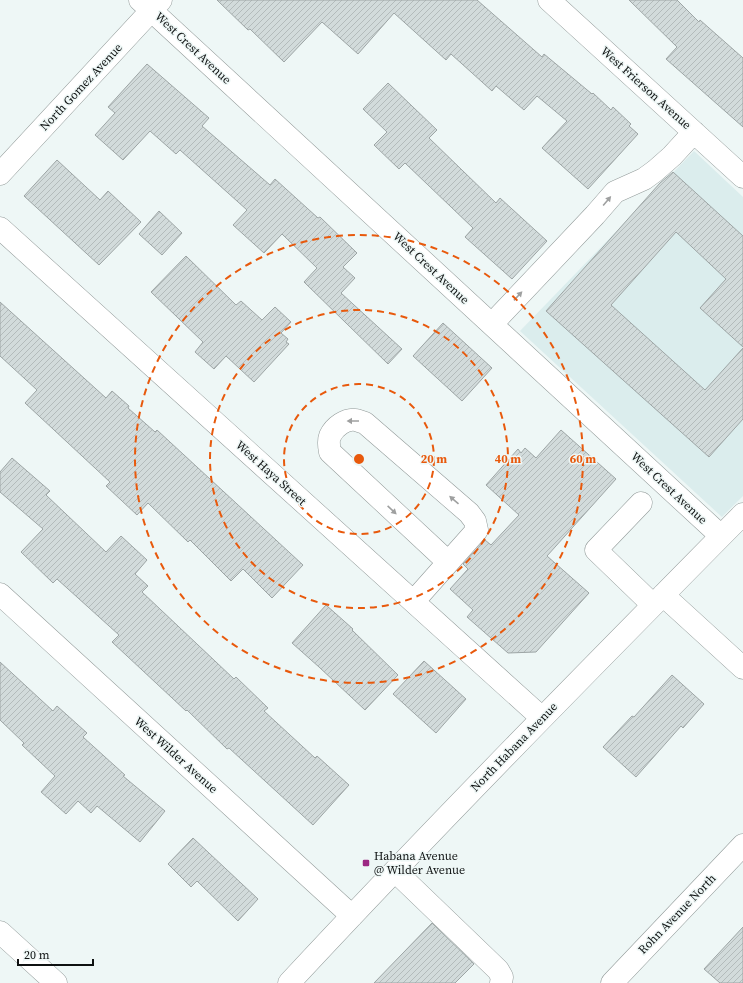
<svg xmlns="http://www.w3.org/2000/svg" width="743" height="983" font-family="'Source Serif 4',serif">
<style>
.built{fill:#dbeded}
.building{fill:url(#building-hatch);stroke:#9da5a5}
.lines{fill:none;stroke-linecap:round;stroke-linejoin:round}
.minor-casing{stroke:#929a99;stroke-width:23}
.minor{stroke:#fff;stroke-width:22}
.oneway{fill:#9fa0a0}
.ring{fill:none;stroke:#e8590c;stroke-width:2;stroke-dasharray:7 5}
.poi-dot{fill:#9c2883;stroke:#eef7f6;stroke-width:1.5}
.labels{text-anchor:middle;dominant-baseline:central;stroke-width:3;stroke-linejoin:round;paint-order:stroke}
.street-label{font-size:12px;fill:#0e1111;stroke:#eef7f6}
.poi-label{font-size:12px;fill:#0e1111;stroke:#eef7f6;text-anchor:start}
.centre{fill:#e8590c;stroke:#eef7f6;stroke-width:2}
.ring-label{font-size:12px;text-anchor:middle;font-weight:bold;fill:#e8590c;stroke:#eef7f6;stroke-width:3;stroke-linejoin:round;paint-order:stroke}
</style>
<defs>
<pattern id="building-hatch" width="6" height="6" patternUnits="userSpaceOnUse"><rect width="6" height="6" fill="#d2dbdb"/><path d="M-1 1l2-2M0 6l6-6M5 7l2-2" fill="none" stroke="#b3bbbb"/></pattern>
</defs>
<rect width="100%" height="100%" fill="#eef7f6"/>
<path class="built" d="M694,151L743,197V496L722,517L520,331Z"/>
<path class="building" d="M217,0H477L542,57L544,54L592,94L593,93L611,110L613,107L631,124L629,126L638,134L588,189L542,148L567,121L537,96L524,110L496,86L492,91L451,54L446,60L394,13L358,54L322,22L284,62L250,29L248,30Z
M629,0H677L699,22L700,20L743,58V127L666,59L677,47Z
M147,64L209,118L202,126L270,185L275,179L318,218L320,217L357,253L343,267L355,278L341,293L402,349L388,364L304,282L317,268L282,234L264,253L233,225L247,210L180,150L176,154L150,131L123,160L95,135L115,113L108,107Z
M388,83L437,130L429,138L496,203L500,198L547,241L512,279L465,237L473,228L405,163L399,169L374,145L387,132L363,109Z
M57,160L100,200L108,191L141,222L99,265L24,196Z
M673,172L743,236V347L700,308L726,279L676,232L611,305L705,390L743,348V419L709,457L546,311L660,183Z
M159,211L182,233L162,255L139,234Z
M186,256L236,305L241,301L262,320L275,307L291,322L281,333L288,339L286,342L289,344L254,382L226,356L214,369L195,352L203,342L151,292Z
M0,302L106,398L112,391L129,406L128,408L155,432L157,430L303,565L272,598L243,569L231,581L190,540L188,542L148,503L137,515L106,486L110,482L25,403L37,390L0,356Z
M443,323L492,368L462,401L413,356Z
M561,430L616,479L547,556L589,593L536,652L508,653L467,617L473,610L450,589L468,569L463,564L485,540L491,545L519,515L486,485L518,449L521,453L525,448L536,458Z
M12,458L50,491L46,495L106,552L121,536L147,560L135,574L148,586L142,592L234,679L236,677L268,708L264,711L315,758L317,756L349,785L313,825L229,748L227,749L187,710L186,711L112,642L119,635L57,579L53,583L21,552L43,529L0,492V472Z
M326,605L353,629L352,630L398,675L365,710L319,667L292,643Z
M424,661L466,699L436,733L393,694Z
M0,662L53,711L57,706L87,733L83,737L125,775L123,776L165,811L140,842L97,806L91,813L78,801L66,814L41,792L55,776L22,745L24,743L0,720Z
M672,675L704,704L683,728L681,726L636,777L603,747L632,716L634,717Z
M193,838L258,899L238,921L197,881L191,887L168,864Z
M432,923L474,964L455,983H374Z
M743,927V983H720L704,969Z"/>
<g class="lines">
<g class="minor-casing">
<path id="minor" d="M140,0L721,536
M549,0L743,177
M0,174L161,0
M0,228L542,718
M492,324L595,215L615,192L644,179L655,171L672,156L694,132
M641,503L596,550L653,605
M0,594L352,916
M663,595L743,668
M414,601L477,530L475,521L469,513L365,423C362,422 359,421 356,420C346,418 334,427 330,436C328,441 329,447 330,452L448,562
M395,871L498,970L502,977L501,983
M0,932L56,983
M289,983C437,824 590,669 743,514
M612,983L743,845"/>
</g>
<use href="#minor" class="minor"/>
</g>
<defs><path id="oneway-solid" d="M-6-.8H1V-3.2L6.5 0L1 3.2V.8H-6Z"/></defs>
<g class="oneway">
<use href="#oneway-solid" transform="translate(607 201) rotate(-50)"/>
<use href="#oneway-solid" transform="translate(518 296) rotate(-47)"/>
<use href="#oneway-solid" transform="translate(353 421) rotate(180)"/>
<use href="#oneway-solid" transform="translate(454 500) rotate(-139)"/>
<use href="#oneway-solid" transform="translate(392 510) rotate(43)"/>
</g>
<g class="ring">
<circle cx="359" cy="459" r="75"/>
<circle cx="359" cy="459" r="149"/>
<circle cx="359" cy="459" r="224"/>
</g>
<rect class="poi-dot" x="362" y="859" width="8" height="8" rx="2"/>
<g class="labels">
<g class="street-label">
<text transform="translate(193 48) rotate(43)">West Crest Avenue</text>
<text transform="translate(81 87) rotate(-47)">North Gomez Avenue</text>
<text transform="translate(646 88) rotate(42)">West Frierson Avenue</text>
<text transform="translate(431 268) rotate(43)">West Crest Avenue</text>
<text transform="translate(271 473) rotate(42)">West Haya Street</text>
<text transform="translate(669 488) rotate(43)">West Crest Avenue</text>
<text transform="translate(514 747) rotate(-46)">North Habana Avenue</text>
<text transform="translate(176 755) rotate(42)">West Wilder Avenue</text>
<text transform="translate(677 914) rotate(-46)">Rohn Avenue North</text>
</g>
<g class="poi-label">
<text x="374" y="856">Habana Avenue<tspan x="374" dy="14">@ Wilder Avenue</tspan></text>
</g>
</g>
<circle cx="359" cy="459" r="6" class="centre"/>
<g class="ring-label">
<text x="434" y="463">20 m</text>
<text x="508" y="463">40 m</text>
<text x="583" y="463">60 m</text>
</g>
<path d="M18 959v6h75v-6" fill="none" stroke="#0e1111" stroke-width="2"/>
<text x="24" y="959" font-size="12" fill="#0e1111" stroke="#eef7f6" stroke-width="3" paint-order="stroke">20 m</text>
</svg>
